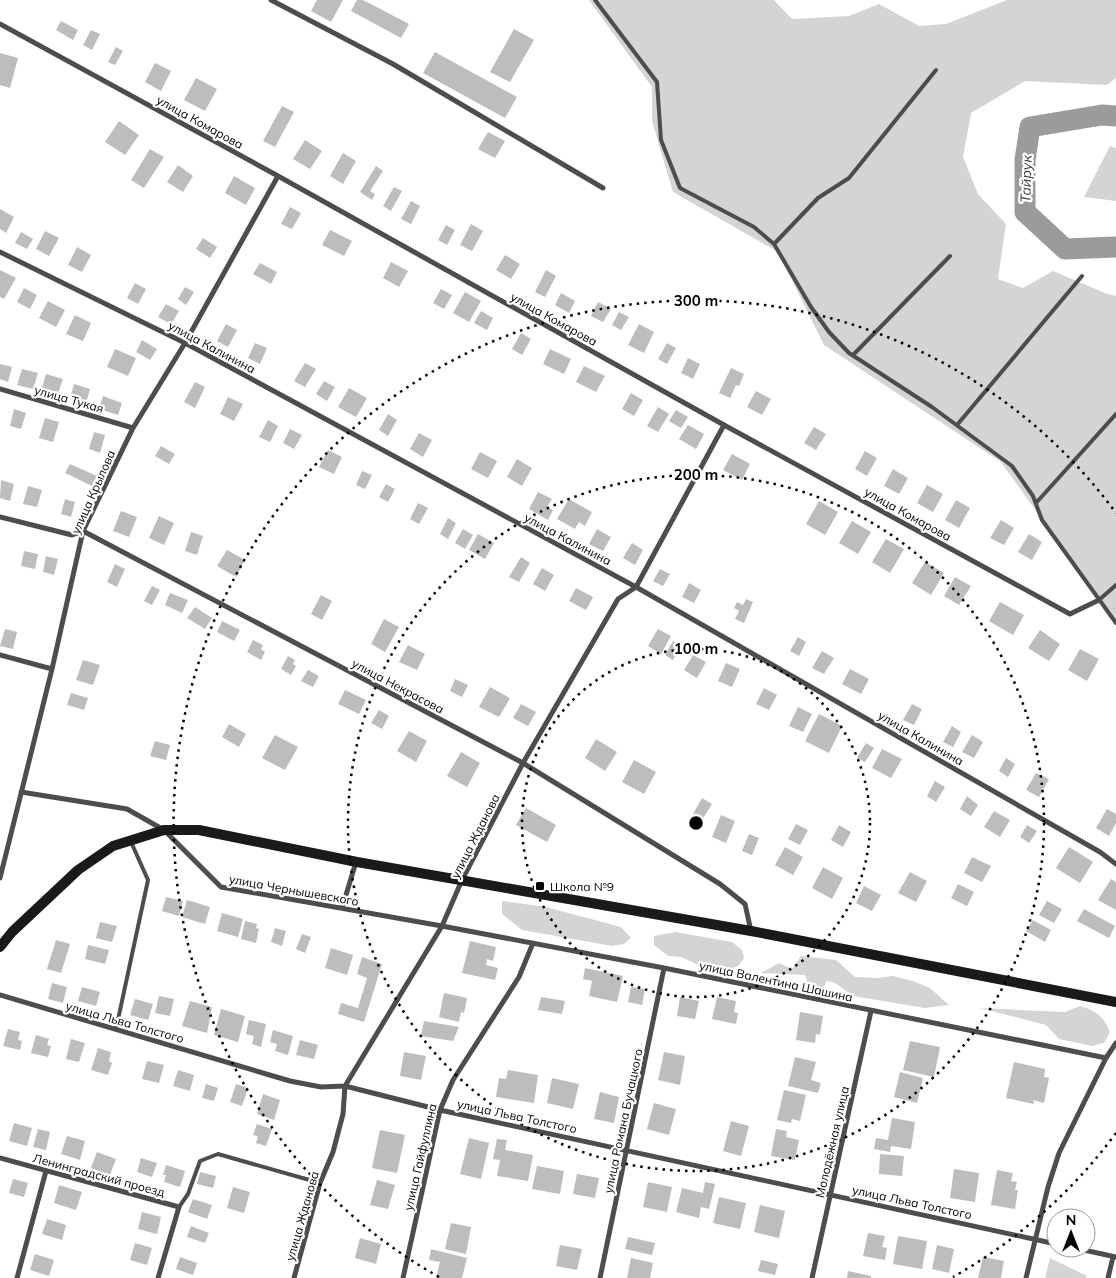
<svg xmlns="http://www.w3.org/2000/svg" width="1116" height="1278" font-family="Mulish,sans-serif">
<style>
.green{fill:#d4d4d4}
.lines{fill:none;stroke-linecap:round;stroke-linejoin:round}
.river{stroke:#9b9b9b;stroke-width:21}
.building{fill:#bdbdbd}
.lane{stroke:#4d4d4d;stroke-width:4}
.street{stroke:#4d4d4d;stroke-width:5}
.secondary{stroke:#1a1a1a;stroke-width:10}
.ring{fill:none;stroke:#000;stroke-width:2.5;stroke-dasharray:2.5 5}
.poi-dot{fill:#000;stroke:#fff;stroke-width:2}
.labels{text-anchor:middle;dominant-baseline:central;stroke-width:4.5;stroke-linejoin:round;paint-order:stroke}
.street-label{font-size:12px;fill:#000;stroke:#fff}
.poi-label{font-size:12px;fill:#000;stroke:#fff;text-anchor:start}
.water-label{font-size:14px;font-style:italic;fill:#3c3c3c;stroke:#fff}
.centre{fill:#000;stroke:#fff;stroke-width:2.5}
.ring-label{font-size:15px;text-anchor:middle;font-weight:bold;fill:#000;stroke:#fff;stroke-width:4.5;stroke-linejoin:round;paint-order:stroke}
</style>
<rect width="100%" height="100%" fill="#fff"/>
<path class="green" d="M589,0H774L792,19L849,16L879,4L919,26L946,24L1007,0H1116V78L1107,85L1025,81L971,113L963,157L978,194L1006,224L998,279L1023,288L1053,271L1105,293L1116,296V623L1001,462L824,345L778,252L673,192L652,121V87Z
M1110,146L1116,148V201L1084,197Z
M502,901L546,907L621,927L631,938L624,944L612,946L522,930L502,914Z
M675,932L732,942L742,950L744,958L738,966L727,970L696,964L681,957L668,956L654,945V936Z
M801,956L836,960L855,977L878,978L893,976L913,981L930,988L949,1005L925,1008L853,996L835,983L827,981L822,989L809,986L805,975L761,973L779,963L792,969Z
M1080,1006C1096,1011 1103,1015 1110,1032L1104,1043L1092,1046L1059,1039L1046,1025L980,1008L1065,1012Z
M1050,1258L1087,1276L1086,1278H1045Z"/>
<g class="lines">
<path class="river" d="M1116,116L1102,115L1030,127L1025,160V212L1065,249L1116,247"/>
</g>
<path class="building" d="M317,0H343L331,22L311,11Z
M357,0H363L409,24L401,38L351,11Z
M61,21L78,30L73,40L56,30Z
M514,29L534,40L510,82L490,72Z
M91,30L100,34L92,50L83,45Z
M116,47L123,51L115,65L108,62Z
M435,52L517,97L505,118L423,73Z
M0,53L18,58L10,88L0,85Z
M155,63L171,71L161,91L145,82Z
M196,78L217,89L205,111L184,100Z
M282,106L294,112L275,147L263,141Z
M119,121L139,135L125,155L105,142Z
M488,132L505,141L495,158L478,149Z
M305,140L322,151L310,169L293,159Z
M150,149L164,157L144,188L131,180Z
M343,153L356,161L343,184L330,176Z
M178,165L193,176L183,192L167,182Z
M376,166L383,171L370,191L375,194L372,200L360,192Z
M234,176L255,188L246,205L225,193Z
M394,187L402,191L391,211L383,206Z
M411,201L420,206L411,224L401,219Z
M290,207L301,213L292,229L281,224Z
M0,209L14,217L6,233L0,229Z
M471,224L483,231L472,251L460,245Z
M446,225L455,230L447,245L438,240Z
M330,230L352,241L344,256L322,245Z
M45,231L59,238L49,256L36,249Z
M21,232L33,239L27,249L15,243Z
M203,238L217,247L210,258L196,249Z
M77,247L91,255L82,272L68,265Z
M505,255L520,264L511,279L496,270Z
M391,262L408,271L399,287L383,278Z
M260,263L277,272L271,284L253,274Z
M0,270L16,278L4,299L0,297Z
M546,270L556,276L545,297L535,292Z
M135,283L146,289L138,304L127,298Z
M185,287L194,292L186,305L178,299Z
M24,288L37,295L30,309L17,302Z
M441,289L452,295L444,309L433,303Z
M465,292L481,301L469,322L453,313Z
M561,293L575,301L569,313L555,305Z
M48,301L65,310L56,327L39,318Z
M598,302L611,309L603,322L591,316Z
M166,304L179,311L171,324L158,317Z
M481,311L493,318L487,330L474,323Z
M619,312L629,317L621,330L612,325Z
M75,315L91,323L83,341L66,334Z
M226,324L237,330L228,347L217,341Z
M639,324L654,332L644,353L628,345Z
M521,333L531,339L522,355L512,349Z
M142,340L157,349L150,360L136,352Z
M255,343L267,348L260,364L248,358Z
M667,343L676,348L667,364L658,359Z
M115,349L136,358L128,376L107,367Z
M550,349L571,359L564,374L543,364Z
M688,358L700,364L693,379L681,373Z
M305,363L316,369L305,387L294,381Z
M0,364L12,367L8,382L0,379Z
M584,366L605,376L596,392L576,382Z
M731,368L744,374L739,386L736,385L730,398L719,393Z
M22,369L38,373L33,389L17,385Z
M46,374L63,379L57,396L41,391Z
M324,381L335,387L327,401L316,394Z
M195,382L205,387L195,408L184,402Z
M74,384L90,389L86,403L70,398Z
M349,388L367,398L356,417L338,407Z
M756,391L771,399L762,415L747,407Z
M631,393L643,400L634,416L622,409Z
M103,396L122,403L118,415L99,409Z
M228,397L243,404L234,421L220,414Z
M658,407L669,414L658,432L647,426Z
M14,409L26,413L21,429L10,426Z
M676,410L688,417L681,428L669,421Z
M388,414L397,420L388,436L379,430Z
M45,418L59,422L53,442L39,438Z
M268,420L278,426L270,442L259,437Z
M688,425L704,434L696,449L679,439Z
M814,427L826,434L816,450L804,443Z
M290,429L302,435L294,449L283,443Z
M94,432L105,435L100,453L89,449Z
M419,433L432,440L423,457L410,449Z
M161,446L175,454L169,464L155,456Z
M328,450L342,457L334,474L319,467Z
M865,451L877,458L867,476L855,469Z
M480,452L497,461L488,478L471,469Z
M732,454L750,464L742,480L723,470Z
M517,459L532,468L522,486L507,477Z
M70,464L97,476L92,486L65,473Z
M893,469L908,478L899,494L884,486Z
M362,471L372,475L365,489L356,485Z
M1,480L14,484L10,501L0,498Z
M386,484L395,489L388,502L379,497Z
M927,485L943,494L933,512L917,503Z
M28,486L42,490L37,507L23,504Z
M538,492L552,499L547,507L553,510L548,520L529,509Z
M65,499L75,502L71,517L61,514Z
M569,499L592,512L585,526L579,522L575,529L557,519Z
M956,500L970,508L959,528L945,520Z
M819,501L838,512L825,535L806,524Z
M418,503L428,508L419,524L410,519Z
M121,511L137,517L129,537L113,531Z
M159,516L174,523L164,545L149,538Z
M448,518L456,523L448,539L440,534Z
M1001,520L1014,528L1004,545L990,538Z
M852,521L871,532L858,554L839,543Z
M463,529L473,535L465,549L455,543Z
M597,529L611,537L603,551L589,544Z
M191,532L203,536L197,555L185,551Z
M478,534L494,543L485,559L469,550Z
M1029,534L1042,542L1032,560L1018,552Z
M886,539L904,549L890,573L872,562Z
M632,543L643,550L635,565L623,558Z
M227,550L245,560L236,577L217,566Z
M24,551L38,554L35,569L21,566Z
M46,556L58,559L54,575L43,572Z
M521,557L530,563L519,582L509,577Z
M925,562L944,573L931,595L912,583Z
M115,564L125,569L117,587L107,582Z
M542,568L554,575L545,591L533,584Z
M660,569L670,574L663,586L653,581Z
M955,577L971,586L959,605L944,596Z
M689,583L701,590L694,603L682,597Z
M152,586L160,590L152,605L144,601Z
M576,588L593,597L586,610L569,601Z
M170,593L188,600L182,613L165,605Z
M321,595L332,601L322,620L311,614Z
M746,599L753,602L744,623L735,619L739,611L734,608L737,602L743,605Z
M1000,602L1024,615L1013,635L989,621Z
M195,607L212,618L205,629L187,618Z
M384,619L399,627L385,652L371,644Z
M222,621L240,630L234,641L217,632Z
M5,629L17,632L13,649L0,646Z
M658,629L671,636L661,654L648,646Z
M1040,630L1060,644L1049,661L1028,648Z
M798,637L806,642L799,656L790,651Z
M253,640L263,645L261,649L265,652L261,660L247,652Z
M673,641L681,646L673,660L665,655Z
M408,645L425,654L417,670L399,662Z
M1080,649L1099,659L1087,681L1068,670Z
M822,651L834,658L824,674L812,668Z
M693,655L706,662L697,678L684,670Z
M288,656L295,660L293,664L296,666L291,675L281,669Z
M83,660L100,665L93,685L76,680Z
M726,663L740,669L732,687L718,681Z
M850,669L869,679L861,694L842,684Z
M308,670L319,676L313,687L301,681Z
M455,679L468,685L462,697L450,691Z
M490,687L510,698L499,717L479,707Z
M764,688L777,695L769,710L756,704Z
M345,690L366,700L359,714L338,704Z
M71,693L88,698L84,710L67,705Z
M521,704L536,712L528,726L513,718Z
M912,704L922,709L914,725L903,720Z
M798,707L812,714L803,732L789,726Z
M379,710L389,716L382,729L371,723Z
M819,714L842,726L829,753L805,741Z
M229,724L246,734L239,747L222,737Z
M952,726L961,732L953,747L943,742Z
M409,731L427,741L416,762L397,751Z
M275,735L298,747L285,770L262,758Z
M972,735L983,742L974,758L962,752Z
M596,739L617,752L605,771L585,758Z
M155,741L170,745L166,760L150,756Z
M866,743L874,748L865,762L857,758Z
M882,749L902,759L891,778L872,768Z
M461,752L480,763L467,787L447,776Z
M1006,758L1015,764L1008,777L999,771Z
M634,760L656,772L644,794L622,782Z
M1036,773L1049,779L1039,797L1026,790Z
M935,781L945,787L936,802L927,796Z
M967,796L978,805L971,816L960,809Z
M702,798L712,804L702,820L693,814Z
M526,808L556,825L547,842L516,825Z
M1107,809L1116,814V823L1109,836L1096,828Z
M994,811L1010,820L1000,837L984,827Z
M721,815L735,821L726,843L712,837Z
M796,824L808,830L800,845L788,839Z
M839,825L851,832L843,847L831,840Z
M1027,825L1037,831L1029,843L1020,837Z
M749,834L759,838L752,855L742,851Z
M785,847L803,857L793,875L775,865Z
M1069,847L1093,862L1080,883L1056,868Z
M972,857L991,866L982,882L964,873Z
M823,867L843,878L832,899L812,888Z
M910,872L927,881L916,902L898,893Z
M1111,879L1116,882V910L1098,900Z
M958,884L974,892L967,906L951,898Z
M864,886L881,895L872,911L856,903Z
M166,897L183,901L179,916L162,911Z
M187,900L210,907L205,924L182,917Z
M1047,901L1062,909L1054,923L1039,915Z
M1084,909L1115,926L1109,938L1077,921Z
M222,913L243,919L238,937L217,931Z
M1033,920L1051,930L1045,942L1026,931Z
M245,921L257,924L256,928L259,929L256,943L241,939Z
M100,922L117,926L112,942L96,938Z
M275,928L286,931L282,946L271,942Z
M302,934L311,937L305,953L296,949Z
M56,940L70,944L61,973L47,969Z
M470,941L496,947L493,961L487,959L486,965L498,968L495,980L462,973Z
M88,945L109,950L105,964L85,959Z
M331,948L353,955L347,975L325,968Z
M362,957L382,964L364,1022L338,1014L341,1003L358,1008L367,978L357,974Z
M585,968L623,976L617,1002L589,996L592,981L583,979Z
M52,983L67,987L63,1003L48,999Z
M82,987L100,992L96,1006L78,1001Z
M631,987L645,989L642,1005L628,1002Z
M444,993L467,998L464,1013L461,1012L459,1022L439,1017Z
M159,996L174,999L170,1016L155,1013Z
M541,997L565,1001L562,1014L538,1010Z
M680,997L699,1001L695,1019L677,1016Z
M717,997L736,1001L734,1012L738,1013L736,1024L712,1019Z
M135,999L153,1004L148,1020L130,1015Z
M190,1001L212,1007L207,1033L182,1026Z
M221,1009L245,1016L238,1042L214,1035Z
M800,1012L823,1016L820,1035L816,1034L815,1043L796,1040Z
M249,1020L266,1024L261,1047L252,1044L254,1036L246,1034Z
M424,1021L459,1027L453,1041L421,1036Z
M8,1029L20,1032L18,1040L22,1041L20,1050L3,1046Z
M273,1030L293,1036L288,1055L275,1051L277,1044L270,1042Z
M36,1035L49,1039L47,1045L51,1046L48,1057L31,1053Z
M71,1039L85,1043L79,1062L66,1059Z
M300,1040L318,1045L314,1059L296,1055Z
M910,1041L940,1047L934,1077L903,1070Z
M98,1048L111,1052L109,1061L112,1063L108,1075L91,1070Z
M404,1052L426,1056L421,1080L400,1076Z
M664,1052L685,1056L680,1085L658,1080Z
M795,1057L816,1062L811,1080L821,1083L818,1093L788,1086Z
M147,1061L164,1065L159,1083L142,1079Z
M1014,1062L1045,1069L1044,1077L1049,1078L1044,1103L1033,1100L1034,1104L1006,1098Z
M178,1070L194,1075L190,1091L173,1086Z
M508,1070L538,1075L534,1103L496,1097L499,1078L506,1079Z
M900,1072L923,1078L917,1103L894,1097Z
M552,1078L579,1084L573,1109L547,1103Z
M206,1084L218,1088L214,1101L202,1098Z
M236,1084L248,1088L242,1106L230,1102Z
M784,1090L806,1095L800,1121L792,1119L791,1123L777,1120Z
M600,1092L619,1097L614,1123L594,1119Z
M263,1094L280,1100L274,1120L257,1114Z
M654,1103L676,1109L669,1135L647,1129Z
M892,1118L915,1122L911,1149L891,1146L890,1152L874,1149L876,1138L888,1140Z
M731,1121L749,1126L741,1156L723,1151Z
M14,1123L32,1128L27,1146L9,1141Z
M257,1124L272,1129L266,1146L256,1143L258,1136L253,1135Z
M38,1129L50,1132L46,1150L33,1147Z
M776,1129L787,1131L786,1137L799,1140L795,1160L771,1156Z
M380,1130L405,1135L397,1173L372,1168Z
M67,1136L85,1141L80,1160L61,1154Z
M469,1138L489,1143L481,1179L460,1174Z
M497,1139L507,1140L505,1150L533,1155L528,1181L497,1176L500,1160L493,1159Z
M97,1152L116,1159L110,1175L91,1168Z
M880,1154L904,1156L902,1176L879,1174Z
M141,1158L157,1163L152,1177L137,1172Z
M166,1165L185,1171L180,1187L164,1182L166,1175H163Z
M537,1166L564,1171L560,1194L532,1189Z
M954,1169L979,1173L975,1202L950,1198Z
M997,1170L1013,1173L1011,1181L1017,1182L1015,1190H1018L1015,1209L991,1205Z
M200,1172L216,1176L213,1188L197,1184Z
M577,1174L599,1178L595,1198L573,1194Z
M13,1179L28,1183L24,1197L9,1193Z
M377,1180L395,1185L388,1209L370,1205Z
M648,1182L672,1187L667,1212L643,1207Z
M705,1182L715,1184L709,1209L701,1207L699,1218L676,1212L682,1188L703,1193Z
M59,1185L82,1192L76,1210L54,1203Z
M233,1187L250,1192L244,1213L227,1208Z
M719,1197L746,1203L740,1229L713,1223Z
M193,1199L212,1205L207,1219L188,1212Z
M760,1205L785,1211L779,1238L754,1232Z
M142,1212L161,1217L157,1234L138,1229Z
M47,1219L66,1225L62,1240L42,1234Z
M451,1223L471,1227L466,1254L445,1249Z
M191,1226L209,1233L205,1243L187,1237Z
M868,1233L885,1236L882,1247L887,1248L885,1260L863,1256Z
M898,1236L927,1241L922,1269L893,1264Z
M628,1237L655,1243L652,1255L625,1249Z
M360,1238L381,1244L376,1264L355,1258Z
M135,1243L152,1248L147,1265L130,1260Z
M560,1245L582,1249L577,1270L556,1266Z
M937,1245L954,1249L949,1273L932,1269Z
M431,1249L467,1258L462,1278H436L440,1262L429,1260Z
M35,1254L54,1260L49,1276L30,1270Z
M180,1257L197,1263L193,1275L176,1269Z
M983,1257L1004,1261L1001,1278H978Z
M631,1258L653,1263L650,1278H627Z
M761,1260L778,1264L775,1275L758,1271Z
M848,1271L871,1276V1278H847Z"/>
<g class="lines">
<path class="lane" d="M595,0L657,82L661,140L680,188L754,227L774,244L811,307L829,332L849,353L932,407L1012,466L1033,496L1042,520L1116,623
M774,244L818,198L849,178L936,70
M853,355L950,256
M957,425L1082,276
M1036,503L1116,414
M1099,600L1116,585
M116,1029L148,880L131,842
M179,1207L188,1194L200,1161L218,1154L320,1183"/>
<path class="street" d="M271,0L393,64L603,188
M0,24L278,176L724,425L1070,614L1099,600
M0,252L185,343L636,587L1100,852L1116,864
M0,389L133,428
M0,517L72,535L83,531L523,763L720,884L745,904L751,931
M0,655L52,669
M21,792L127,809L164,830L221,887L442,926L664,968L1106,1058
M0,878L52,669L83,531L133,428L185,343L278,176
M342,908L356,862
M0,995L290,1081L321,1087L345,1086L440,1110L1056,1244
M0,1158L179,1207L158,1278
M1075,1248L1116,1257
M17,1278L46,1171
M294,1278L320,1183L333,1152L343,1114L345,1086L442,926L462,880L523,763L618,599L636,587L724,425
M403,1278L440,1110L453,1080L519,977L533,943
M600,1278L664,968
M812,1278L871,1011
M1026,1278L1048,1187L1059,1153L1106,1058L1116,1043
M1108,1278L1113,1257"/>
<path class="secondary" d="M0,947L12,932L78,870L113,846L164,830H199L357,862L751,931L1116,1002"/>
</g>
<g class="ring">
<circle cx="696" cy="823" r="174"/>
<circle cx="696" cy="823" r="348"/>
<path d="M1116 1133A522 522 0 0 1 953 1277M439 1277A522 522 0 1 1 1116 513"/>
</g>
<rect class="poi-dot" x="535" y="881" width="10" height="10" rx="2.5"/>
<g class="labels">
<g class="street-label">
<text transform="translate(200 122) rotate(29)">улица Комарова</text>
<text transform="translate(554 319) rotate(29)">улица Комарова</text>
<text transform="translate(212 347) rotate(28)">улица Калинина</text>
<text transform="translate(69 399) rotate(16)">улица Тукая</text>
<text transform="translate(93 492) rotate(-66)">улица Крылова</text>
<text transform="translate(908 514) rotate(29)">улица Комарова</text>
<text transform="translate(568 539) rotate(28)">улица Калинина</text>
<text transform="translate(398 686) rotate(28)">улица Некрасова</text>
<text transform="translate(921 738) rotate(30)">улица Калинина</text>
<text transform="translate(475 836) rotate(-63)">улица Жданова</text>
<text transform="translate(294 890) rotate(10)">улица Чернышевского</text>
<text transform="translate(776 981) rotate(12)">улица Валентина Шашина</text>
<text transform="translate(125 1022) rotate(16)">улица Льва Толстого</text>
<text transform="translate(517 1116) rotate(12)">улица Льва Толстого</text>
<text transform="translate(623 1121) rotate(-78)">улица Романа Бучацкого</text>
<text transform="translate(832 1142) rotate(-77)">Молодёжная улица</text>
<text transform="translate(420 1157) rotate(-77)">улица Гайфуллина</text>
<text transform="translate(99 1175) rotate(15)">Ленинградский проезд</text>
<text transform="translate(912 1202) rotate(12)">улица Льва Толстого</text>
<text transform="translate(302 1216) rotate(-74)">улица Жданова</text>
</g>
<g class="poi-label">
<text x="550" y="886">Школа №9</text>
</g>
<g class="water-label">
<text transform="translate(1026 179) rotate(-88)">Тайрук</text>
</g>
</g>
<circle cx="696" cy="823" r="8" class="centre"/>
<g class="ring-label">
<text x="696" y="306">300 m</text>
<text x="696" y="480">200 m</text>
<text x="696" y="654">100 m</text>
</g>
<g transform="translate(1071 1233)"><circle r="24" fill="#ffffff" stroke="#999999"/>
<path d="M0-4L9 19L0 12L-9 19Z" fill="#000000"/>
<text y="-8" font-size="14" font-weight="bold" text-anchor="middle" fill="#000000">N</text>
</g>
</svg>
